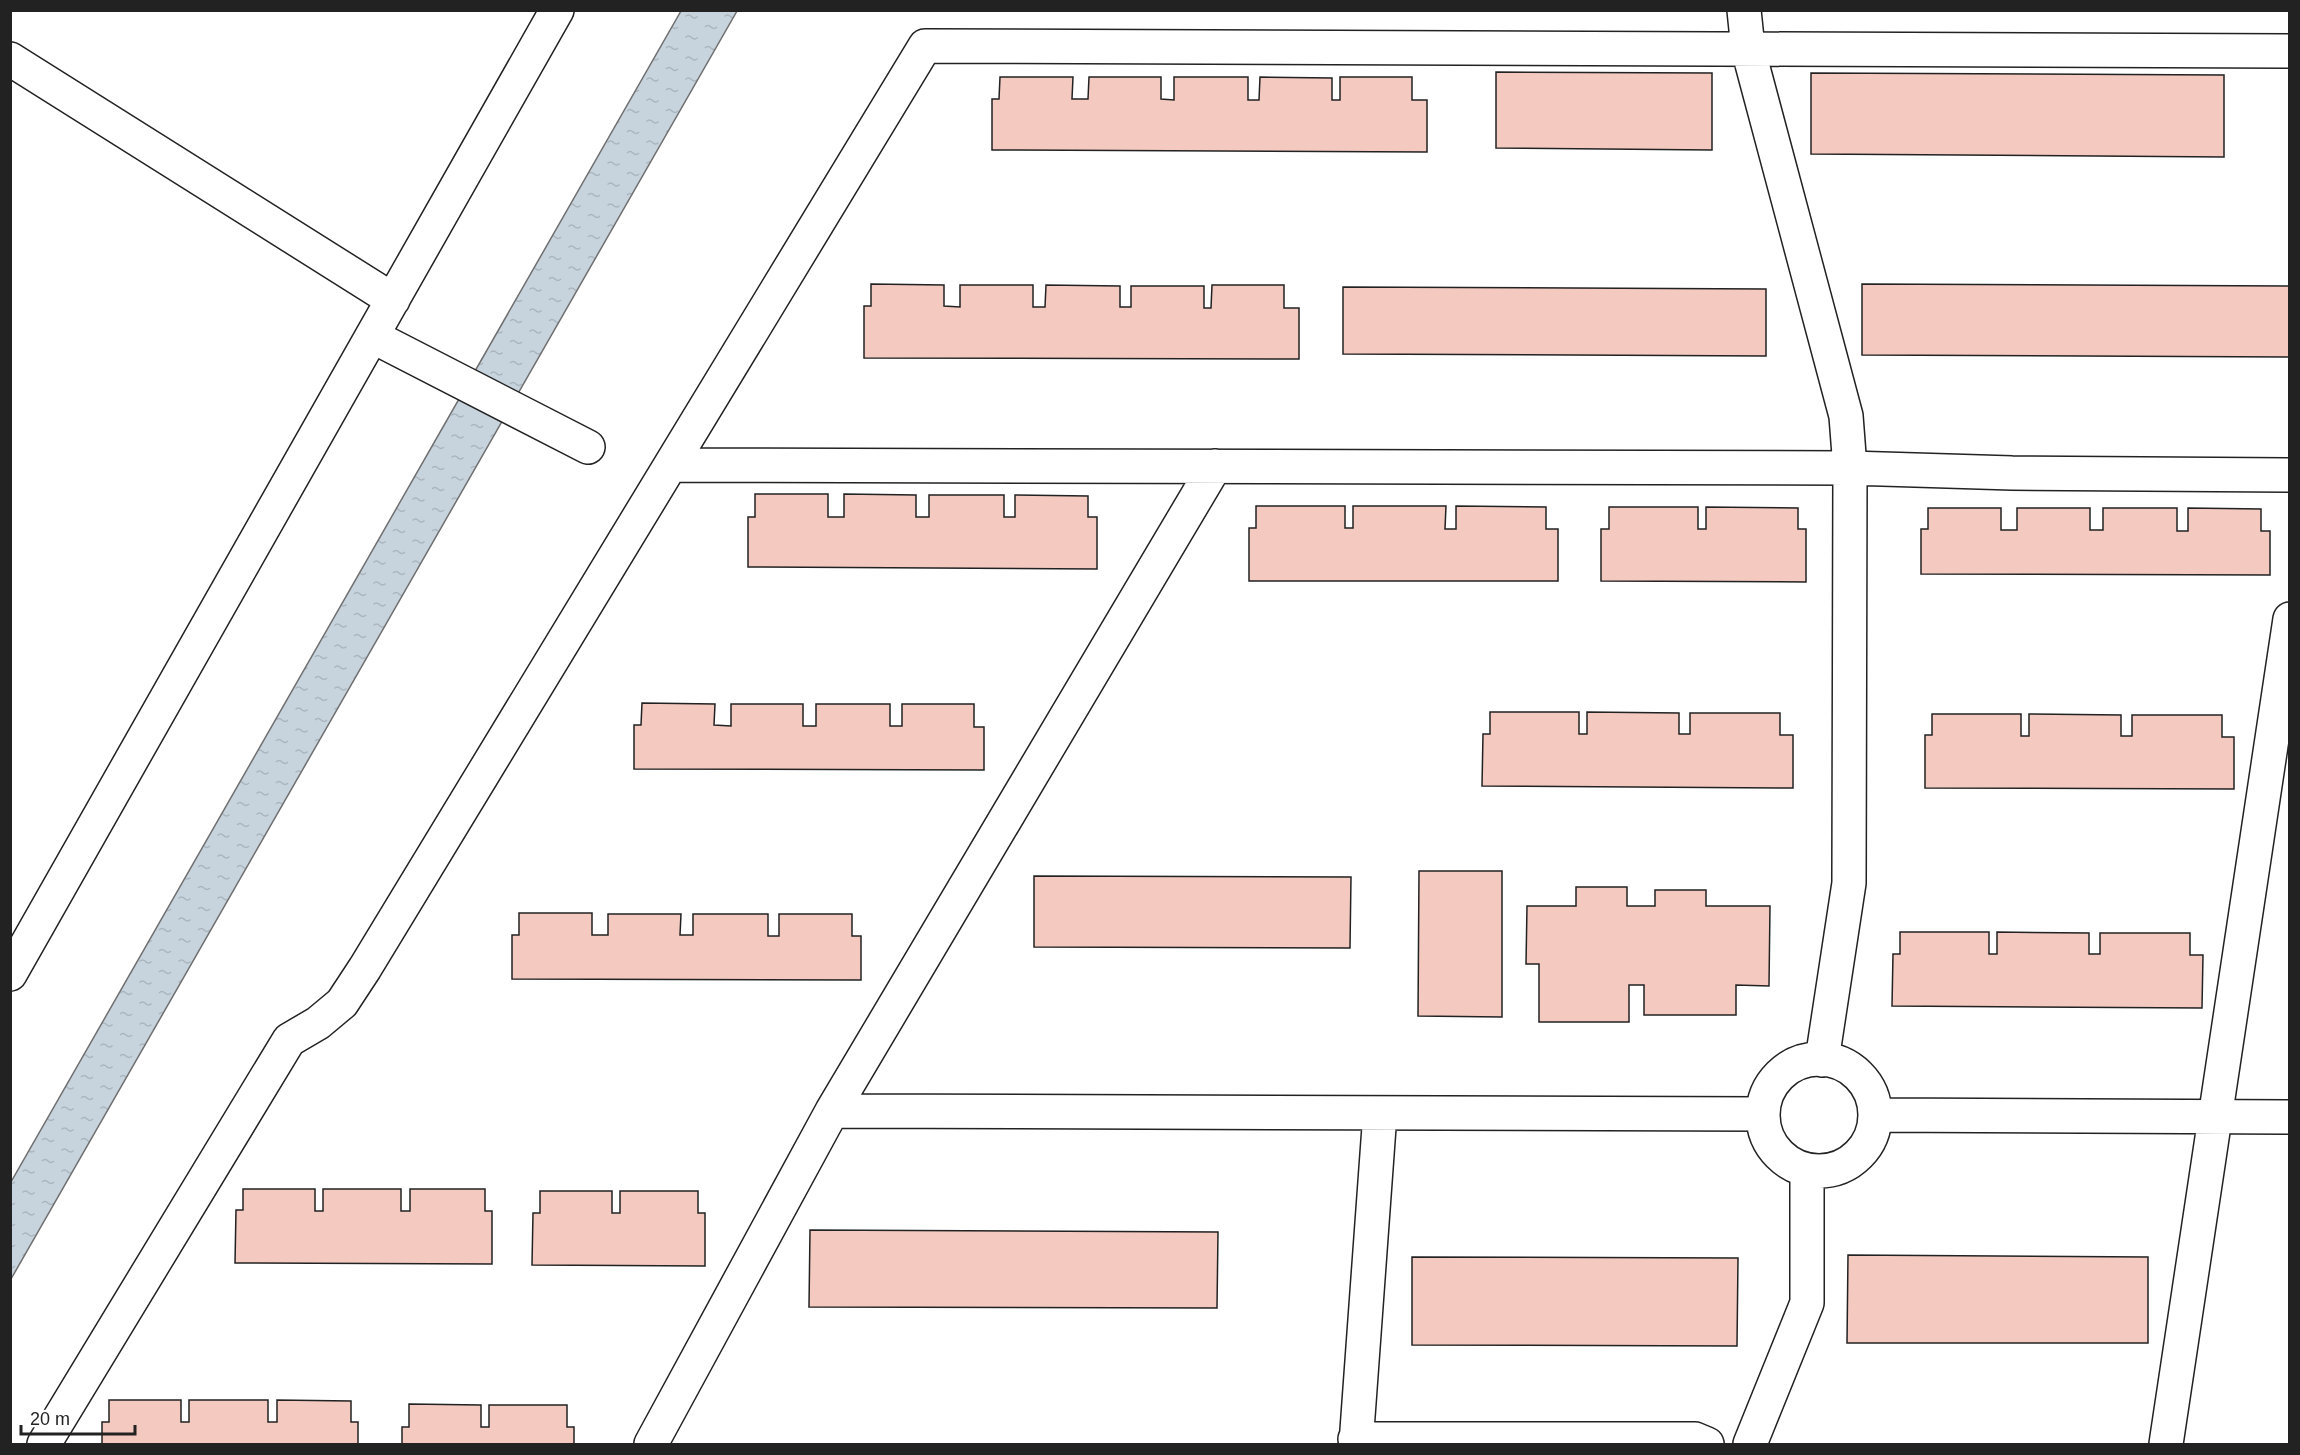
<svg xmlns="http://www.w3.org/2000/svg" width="2300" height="1455" font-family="Helvetica,sans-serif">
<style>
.water{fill:url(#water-ripples);stroke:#6f6f6f;stroke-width:1.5}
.building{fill:#f3c9c0;stroke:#222;stroke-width:1.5}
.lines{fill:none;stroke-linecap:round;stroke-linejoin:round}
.minor-casing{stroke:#222;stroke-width:36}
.minor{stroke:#fff;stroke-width:33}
</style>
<defs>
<pattern id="water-ripples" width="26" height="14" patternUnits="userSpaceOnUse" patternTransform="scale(1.5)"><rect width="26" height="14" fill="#c7d3dd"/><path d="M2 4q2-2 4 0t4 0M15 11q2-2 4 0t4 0" fill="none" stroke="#abb5bd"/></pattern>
</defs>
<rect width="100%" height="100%" fill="#fff"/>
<path class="water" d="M681,11H737L11,1279V1182Z"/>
<path class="building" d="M1496,72L1712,73V150L1496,148Z
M1811,73L2224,75V157L1811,154Z
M1000,77H1073L1072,99H1088L1089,77H1161V99L1174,100V77H1248V100H1259L1260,77L1332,78V100H1340V77H1412V100H1427V152L992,150V99H999Z
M871,284L944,285V306L960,307V285H1033V307H1045L1046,285L1120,286V307H1131V286H1204V308H1211L1212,285H1284V308H1299V359L864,358V306H871Z
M1862,284L2290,286V357L1862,355Z
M1343,287L1766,289V356L1343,354Z
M755,494H828V517H844V494L916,495V517H929V495H1004V517H1015V495L1088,496V517H1097V569L748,567V517H755Z
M1256,506H1345V528H1353V506H1446L1445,529H1456V506L1546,507V529H1558V581H1249V528H1256Z
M1609,507H1698V529H1706V507L1798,508V529H1806V582L1601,581V529H1609Z
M1928,508H2001V530H2017V508H2090V530H2103V508H2177V531H2188V508L2261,509V531H2270V575L1921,574V529H1928Z
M642,703L715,704L714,725L731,726V704H803V726H816V704H890V726H902V704H974V727H984V770L634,769V725H641Z
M1490,712H1579V734H1587V712L1679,713V734H1690V713H1780V735H1793V788L1482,786L1483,734H1490Z
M1932,714H2021V736H2029V714L2121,715V736H2132V715H2222V737H2234V789L1925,788V735H1932Z
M1419,871H1502V1017L1418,1016Z
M1034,876L1351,877L1350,948L1034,947Z
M1576,887H1627V906H1655V890H1706V906H1770L1769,986L1736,985V1015H1644V985H1629V1022H1539V964H1526L1527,906H1576Z
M519,913H592V935H608V914H681L680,935H693V914H768V936H779V914H852V936H861V980L512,979V935H519Z
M1900,932H1989V954H1997V932L2089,933V954H2100V933H2190V955H2203L2202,1008L1892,1006L1893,954H1900Z
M243,1189H315V1211H323V1189H401V1211H410V1189H485V1211H492V1264L235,1263L236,1210H243Z
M540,1191H612V1213H620V1191H698V1213H705V1266L532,1265L533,1213H540Z
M810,1230L1218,1232L1217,1308L809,1307Z
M1848,1255L2148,1257V1343H1847Z
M1412,1257L1738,1258L1737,1346L1412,1345Z
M109,1400H181V1422H189V1400H268V1422H277V1400L351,1401V1422H358V1444H102V1422H109Z
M409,1404L481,1405V1427H489V1405H567V1427H574V1444H402V1427H409Z"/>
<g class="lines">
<g class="minor-casing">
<path id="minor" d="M1744,10L1748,49L1846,416L1850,468L1849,883L1822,1060
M10,59L393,300
M372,336L588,447
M671,465L1850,468L2012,473L2290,475
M10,974L557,10
M1763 1115a56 56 0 1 1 112 0a56 56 0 1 1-112 0Z
M832,1111L1763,1114
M1875,1115L2290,1117
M1355,1439H1695L1707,1444
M44,1444L289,1040L318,1023L342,1003L365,968L925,46L2290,51
M651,1444L832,1111L1215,466
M1356,1444L1380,1113
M1750,1444L1807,1303V1171
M2166,1444L2290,619"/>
</g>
<use href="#minor" class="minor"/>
</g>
<rect width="2300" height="1455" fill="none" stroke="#222222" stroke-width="24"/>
<path d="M21 1425v9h114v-9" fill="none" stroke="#222222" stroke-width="3"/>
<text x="30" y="1425" font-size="18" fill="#222222" stroke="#ffffff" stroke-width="4.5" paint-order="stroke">20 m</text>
</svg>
